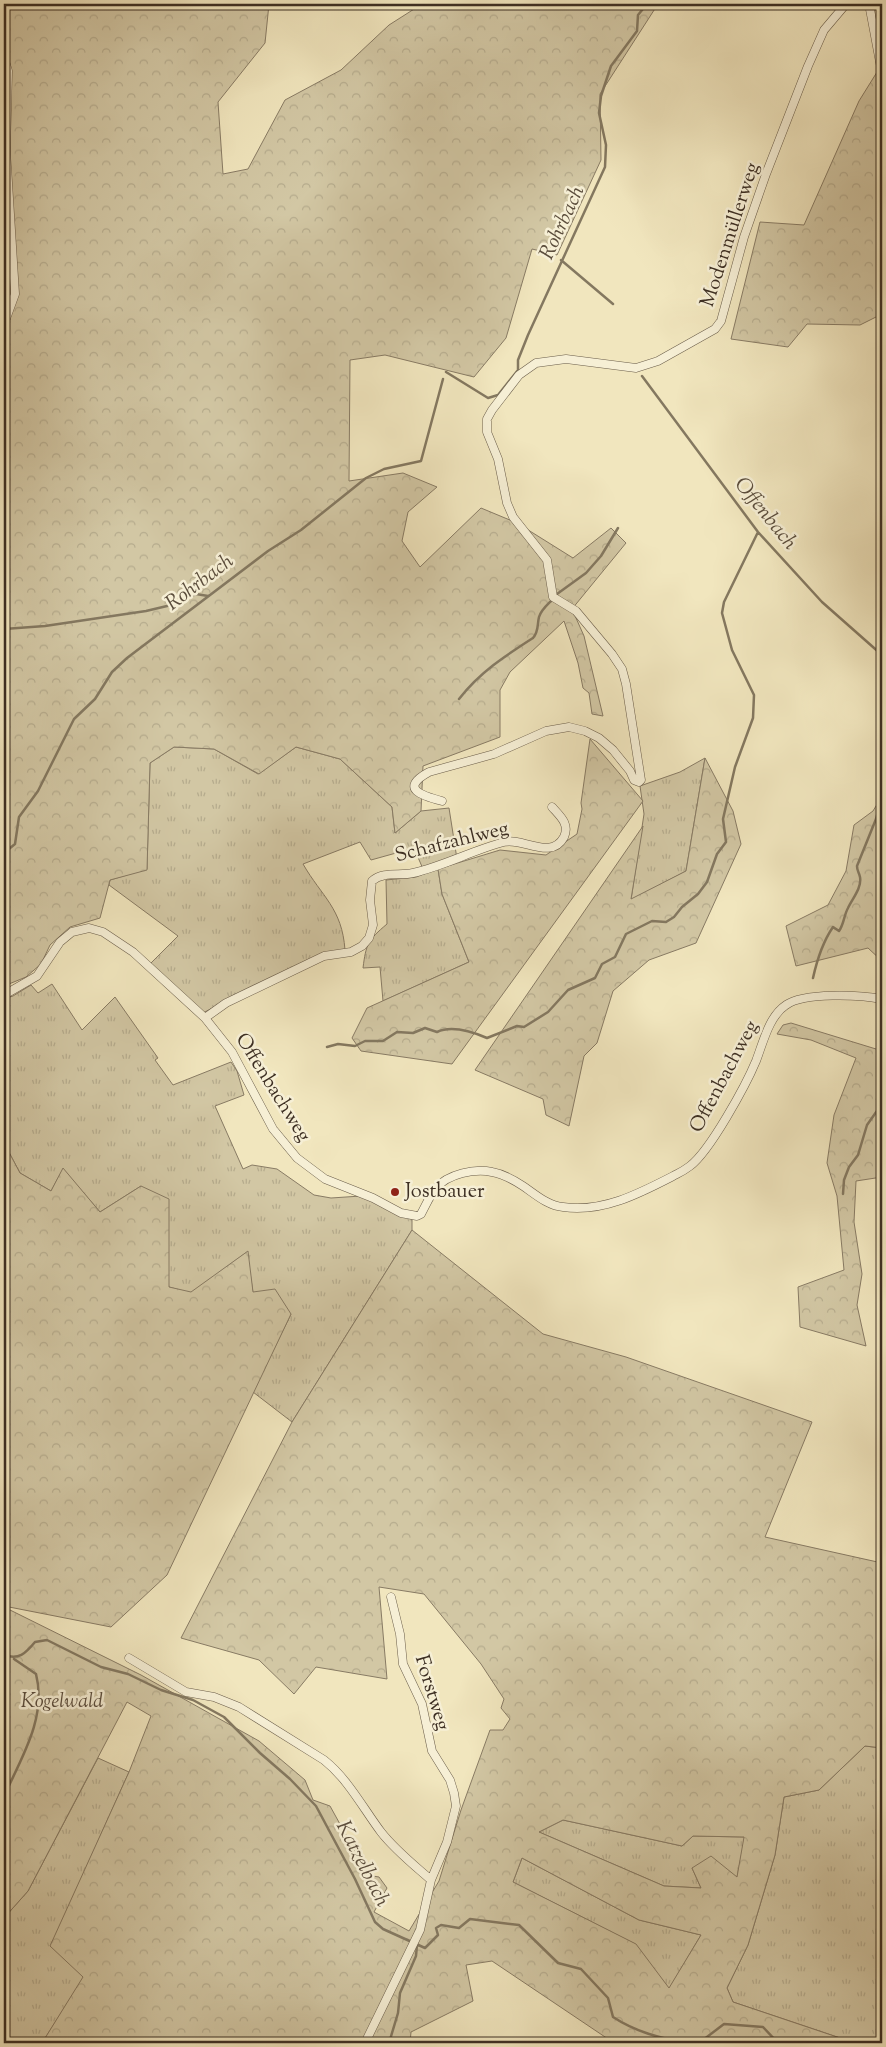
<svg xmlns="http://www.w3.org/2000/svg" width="886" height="2047" font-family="'Sorts Mill Goudy',serif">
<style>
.grass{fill:url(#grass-tufts);stroke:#887b64}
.forest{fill:url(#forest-crowns);stroke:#887b64;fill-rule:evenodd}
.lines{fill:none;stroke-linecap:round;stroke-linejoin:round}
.stream{stroke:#847860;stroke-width:2.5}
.minor-casing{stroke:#6a5d4a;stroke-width:9}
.minor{stroke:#f6efd5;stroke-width:8}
.poi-dot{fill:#8f2418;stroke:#f6efd5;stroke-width:2}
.labels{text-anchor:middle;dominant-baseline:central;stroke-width:5;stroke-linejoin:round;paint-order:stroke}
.street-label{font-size:20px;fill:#3d2f23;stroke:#f6efd5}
.poi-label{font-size:20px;fill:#3d2f23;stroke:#f6efd5;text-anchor:start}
.park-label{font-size:20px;font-style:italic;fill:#5b4d3d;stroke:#f6efd5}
.water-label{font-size:21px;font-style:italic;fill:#5b4d3c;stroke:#f6efd5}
</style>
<defs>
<pattern id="grass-tufts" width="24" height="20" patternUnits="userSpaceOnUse" patternTransform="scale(1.25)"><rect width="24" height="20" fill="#d2c7a4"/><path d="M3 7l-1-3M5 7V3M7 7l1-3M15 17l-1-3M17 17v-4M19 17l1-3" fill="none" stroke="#b5ab8d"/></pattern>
<pattern id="forest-crowns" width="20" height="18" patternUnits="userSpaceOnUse" patternTransform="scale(1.25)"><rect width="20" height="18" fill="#d2c7a4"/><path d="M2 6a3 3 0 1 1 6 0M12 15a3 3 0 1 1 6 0" fill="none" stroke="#b5ab8d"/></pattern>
</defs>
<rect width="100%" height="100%" fill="#f1e6be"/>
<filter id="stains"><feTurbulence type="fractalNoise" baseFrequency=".004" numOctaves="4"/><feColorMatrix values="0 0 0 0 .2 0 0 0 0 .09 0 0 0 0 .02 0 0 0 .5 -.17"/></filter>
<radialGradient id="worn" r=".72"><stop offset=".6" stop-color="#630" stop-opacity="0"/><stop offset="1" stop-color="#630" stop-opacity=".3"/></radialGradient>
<path class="grass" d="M174,747L214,749L258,774L296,747L340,759L392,807L395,833L421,811L449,808L457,859L423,869L414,848L371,860L360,842L303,864C322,897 342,908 345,950L231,998L203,1013L150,964L178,936L109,885L110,880L147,869L150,763Z
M705,758L686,871L631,900L644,814L640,786L680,772Z
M438,869L442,894L469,962L383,1001L380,967L363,968C366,944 368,940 387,924L386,880L416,877Z
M52,984L82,1030L115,997L158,1058L155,1060L173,1085L231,1062L237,1071L244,1095L215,1106L243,1169L252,1165L277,1169L314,1195L331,1198L361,1196L412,1217V1230L292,1422L253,1392L291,1314L253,1293L247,1252L191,1293L169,1287L141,1186L100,1212L63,1169L51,1191L20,1173L4,1143V999L13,996L31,985L38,993Z
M865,1746L882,1748V2043H855L733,2002L727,1988L748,1945L775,1855L784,1797L819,1790Z
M98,1758L129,1772L51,1946L84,1977L42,2043L4,2041V1918L28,1891Z
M563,1820L682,1846L693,1836L745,1837L737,1877L692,1868L701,1888L664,1886L539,1832Z
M522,1858L639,1920L701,1935L669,1989L635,1944L513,1882Z"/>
<path class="forest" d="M4,4H269L265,43L218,102L223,174L248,169L285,100L341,70L389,25L422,4H658L600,94L601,160L557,255L532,249L506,338L474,377L385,355L350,360L349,481L403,473L437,487L408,512L402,541L420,567L481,508L517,523L573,558L611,528L626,543L572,609L584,636L603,716L592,714L589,693L583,688L578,663L564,621L510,672L500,690V737L423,766L421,811L395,833L392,807L340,759L296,747L259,774L214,749L174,747L150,763L147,870L110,880L100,918L70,927L50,945L41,964L26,977L4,986Z
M882,64V314L860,325L807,324L788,347L731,339L760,222L804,225L859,101Z
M590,739L643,801L452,1064L361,1051L352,1038L367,1008L469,962L442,894L438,869L500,850L546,855L577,834L582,809L581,803Z
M705,758L733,811L741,844L696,943L649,960L613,991L597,1043L584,1056L569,1126L546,1115L543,1099L475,1070L643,826L631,899L686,871Z
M882,796V961L868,948L796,966L786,926L828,905L846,871L854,825L873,811Z
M791,1023L876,1049L882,1048V1177L856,1181L854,1222L862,1274L857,1305L866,1346L800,1327L798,1287L844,1270L837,1196L827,1163L834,1115L856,1058L811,1040L777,1034L783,1025Z
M4,1143L20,1173L51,1191L63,1168L100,1212L141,1186L169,1199V1287L191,1292L248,1251L253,1292L275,1289L291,1314L167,1575L111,1627L4,1606Z
M412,1230L543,1334L626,1357L812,1422L765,1537L882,1563V1748L865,1746L819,1790L784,1797L775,1855L748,1945L727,1988L733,2002L855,2043H614L492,1961L466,1965L473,2001L411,2032L410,2043H42L83,1977L50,1946L129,1772L151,1716L127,1702L28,1891L4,1918V1607L141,1675L259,1741L305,1780L313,1800L330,1806L356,1853L360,1874L379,1877L387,1888L374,1912L409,1931L439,1881L461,1810L490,1730H503L510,1719L501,1708L504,1699L481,1664L424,1594L379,1587L387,1679L316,1667L294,1694L259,1660L181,1638L292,1422ZM563,1820L682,1846L693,1836L744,1837L737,1877L711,1856L692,1868L701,1888L664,1886L539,1832ZM522,1858L639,1920L701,1935L669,1988L636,1944L513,1882Z"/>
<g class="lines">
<path class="stream" d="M561,260L613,304
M446,372L488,398L498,395L518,370V360L528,335L605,167L606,145L599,113L601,96L611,66L637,31L638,15L647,4
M642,376L758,532L822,602L882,655
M557,594L586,573L601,556L618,528
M4,629L45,626L146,611L167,606L196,594L208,596
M459,699C480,672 505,656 533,638C539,631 537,625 539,617C541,610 547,605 552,600
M4,853L15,844L19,817L38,791L74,719L95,699L112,672L127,658L268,551L301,530L366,478L384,469L421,461L443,379
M813,978C817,960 822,943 833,927L839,931C844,924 844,915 848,908C852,899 862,888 860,877C859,872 857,871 857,866L876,819L882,796
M327,1047L338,1044L355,1046L365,1041H383L397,1032L413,1033L425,1028L437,1032C452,1025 473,1032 487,1038L517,1026L524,1027L548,1012L568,990L595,978L602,964L615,957L626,934L652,921L666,922L674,917L682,907L698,894L707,882L717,854L726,842L723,819L735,767L753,718L754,695L732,650L722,613L724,602L758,532
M843,1194L844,1180L849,1167L858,1155L867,1125L879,1108L877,1099L882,1090
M4,1655C19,1660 25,1654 35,1642L47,1640L101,1667L128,1674L161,1690L193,1700L224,1717L260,1753L290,1779L316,1806L355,1879L375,1922L383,1929L425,1948L438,1935L436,1928L441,1925L459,1928L470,1919L519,1925L558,1963L581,1969L608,1998L613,2017C636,2032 660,2038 686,2043
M4,1796C22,1757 47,1717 36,1674L14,1659
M4,1916L5,1918
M389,2043L398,2013L400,1993L416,1956L417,1945
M699,2043L724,2024L763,2027L778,2043"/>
<g class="minor-casing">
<path id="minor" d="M869,4L882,73
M4,58L8,71L6,151L15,294L4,324
M442,801C423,796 398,789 429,772L494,754L546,731L569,727L585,731L599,738L613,750L630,771L634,780L639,782L641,780L626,684L622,669L612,654L576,611L553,597L547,560L513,517L507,503L498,459L487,432V419L492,410L519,375L536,363L566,359L636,368L658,361L715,329L721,321L744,237L766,174L808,66L824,30L846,4
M4,995L37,976L60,942L72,932L89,928L103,932L133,952L205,1018L232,1052L273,1129L297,1158L325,1179L373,1198L401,1213L417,1216L421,1214C426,1205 430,1195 436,1188C448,1174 475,1168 492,1172C503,1174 514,1180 523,1186C535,1194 548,1206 563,1207C604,1213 642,1192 677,1174C681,1172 686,1169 690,1166C710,1151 746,1085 756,1061C763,1043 769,1016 786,1005C804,992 860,995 882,999
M205,1018L226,1003L324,956L351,952L362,946L369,938L373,925L370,900L372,881C383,871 400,876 413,873C444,866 473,850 504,842C523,837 551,861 564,837C570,824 560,816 552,807
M129,1658L186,1692L214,1697L239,1707L324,1760C348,1779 363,1808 381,1832C395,1850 414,1865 431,1880
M365,2043L420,1930L431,1880L447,1842L456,1806L454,1793L450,1780L432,1751L422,1704L403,1664L400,1634L391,1597"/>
</g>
<use href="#minor" class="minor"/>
</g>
<circle class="poi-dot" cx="395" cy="1192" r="5"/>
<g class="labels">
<g class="street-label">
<text transform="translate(731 235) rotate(-72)">Modenmüllerweg</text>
<text transform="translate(452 843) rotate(-14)">Schafzahlweg</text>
<text transform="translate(725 1077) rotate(-62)">Offenbachweg</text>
<text transform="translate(272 1088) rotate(58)">Offenbachweg</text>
<text transform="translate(431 1693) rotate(73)">Forstweg</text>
</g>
<g class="poi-label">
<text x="405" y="1192">Jostbauer</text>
</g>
<g class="park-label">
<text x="62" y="1702">Kogelwald</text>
</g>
<g class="water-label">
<text transform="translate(563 223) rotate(-65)">Rohrbach</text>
<text transform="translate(765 514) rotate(51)">Offenbach</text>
<text transform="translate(200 583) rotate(-37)">Rohrbach</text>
<text transform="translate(362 1864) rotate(63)">Katzelbach</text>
</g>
</g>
<rect width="886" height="2047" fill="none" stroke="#f1e6be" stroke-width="20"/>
<rect x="5" y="5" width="876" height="2037" fill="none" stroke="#3d2f23" stroke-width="2.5"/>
<rect x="10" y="10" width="866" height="2027" fill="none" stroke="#3d2f23"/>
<rect width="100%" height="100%" filter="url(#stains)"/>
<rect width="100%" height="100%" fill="url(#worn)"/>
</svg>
